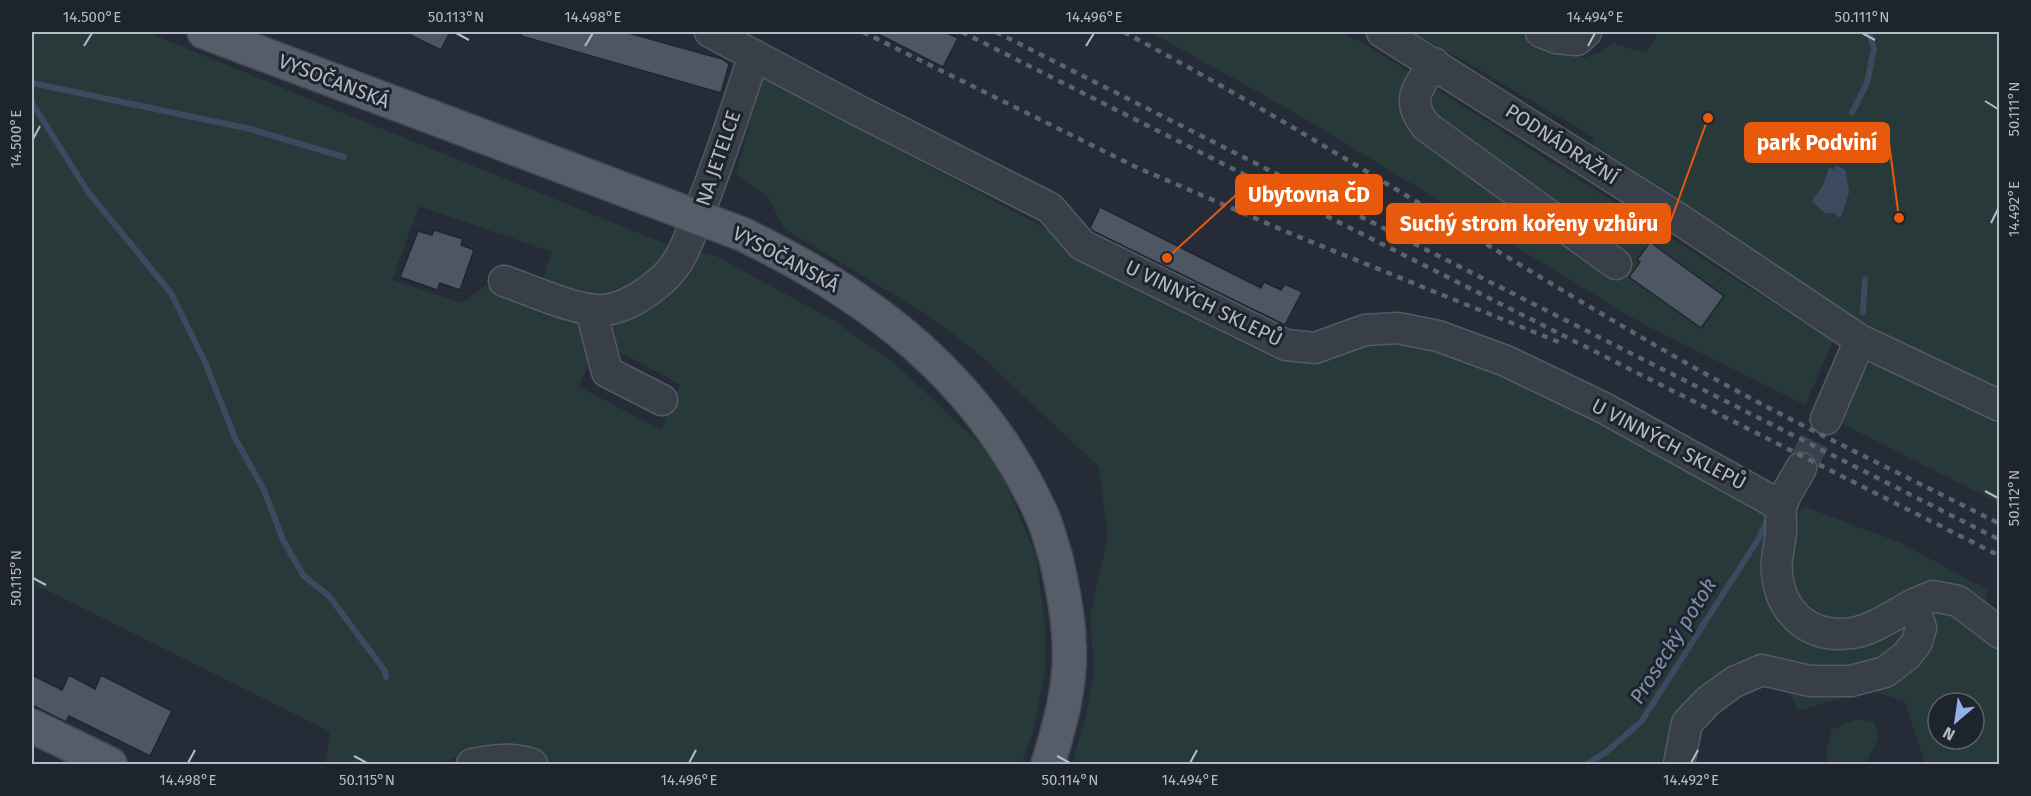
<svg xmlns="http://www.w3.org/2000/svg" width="2031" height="796" font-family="'Fira Sans',sans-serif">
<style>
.green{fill:#28393a;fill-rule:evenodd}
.water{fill:#3c4a60}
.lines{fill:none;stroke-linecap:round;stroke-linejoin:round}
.stream{stroke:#3c4a60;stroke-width:6}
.building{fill:#4e5664;stroke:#1f2630;stroke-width:1.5}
.minor-tunnel{stroke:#3a414d;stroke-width:30;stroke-dasharray:30 15;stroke-linecap:butt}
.minor-casing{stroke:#535a64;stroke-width:33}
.major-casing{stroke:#414852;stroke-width:36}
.minor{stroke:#383f49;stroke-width:30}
.major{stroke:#565d69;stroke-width:33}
.rail{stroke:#5b636f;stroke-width:4.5;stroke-dasharray:6 6;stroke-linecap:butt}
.major-bridge-casing{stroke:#414852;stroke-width:36;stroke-linecap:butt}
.major-bridge{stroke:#565d69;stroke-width:33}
.ticks{fill:none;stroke:#b4bac5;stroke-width:2}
.labels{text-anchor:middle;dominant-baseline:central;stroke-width:6;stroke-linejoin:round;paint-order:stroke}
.street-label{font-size:20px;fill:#b4bac5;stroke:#1e242e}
.water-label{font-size:21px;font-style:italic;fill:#7f8faa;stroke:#1e242e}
.leader{fill:none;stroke:#e8590c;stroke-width:2}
.callout-dot{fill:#e8590c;stroke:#1e242e;stroke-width:2}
.callout{fill:#e8590c;stroke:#e8590c;stroke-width:2}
.callout-label{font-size:21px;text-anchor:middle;font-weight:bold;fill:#fff}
.neatline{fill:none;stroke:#b4bac5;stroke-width:2}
.ticks-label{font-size:15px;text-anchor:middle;fill:#b4bac5}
</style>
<rect width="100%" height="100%" fill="#252c38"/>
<path class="green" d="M32,32H147L355,118L678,249L665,274L630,295L606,303L579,301L539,288L552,252L419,206L392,280L462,303L485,286L579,315L593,357L578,386L661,430L680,384L613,349L602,322L630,309L674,279L690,250L716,256L833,320L894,363L995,458L1036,555L1045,625V672L1033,732L1021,764H548L524,757L470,750L441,764H325L330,732L32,583Z
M1150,32H1337L1365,44L1833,341L1805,405L1641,323L1292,111Z
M1414,32H1519L1585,58L1602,51L1613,43L1646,53L1659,32H1999V401L1885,339L1588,151L1595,138Z
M763,77L1220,322L1303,359L1371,338L1441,346L1689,465L1780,525L1805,507L1901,543L1989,591L1983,609L1934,583L1906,637L1866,668L1762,677L1691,721L1687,764H1072L1085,719L1094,673L1090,615L1108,537L1099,467L982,357L934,319L785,229L768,198L736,173Z
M1889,362L1959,406L1999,421V503L1834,420L1863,366Z
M1945,605L1999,647V764H1922L1924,761L1904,701L1869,690L1798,711L1784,682L1896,672L1926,608ZM1938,703H1974V739H1938Z
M1858,719L1874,722L1879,737L1865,764H1828L1826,749L1832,729Z"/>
<path class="water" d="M1829,168L1843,172L1846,192L1839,214L1825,213L1812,201L1823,185Z"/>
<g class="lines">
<path class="stream" d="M32,83L250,129L344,157
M32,103L88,192L171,293L205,362L235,438L264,490L283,540L303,575L329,596L385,671L386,677
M1852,113L1867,83L1874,49L1869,32
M1837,169L1843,172L1846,192L1839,214
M1863,312L1865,279
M1587,764L1606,752L1641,722L1759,538L1768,518"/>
</g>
<path class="building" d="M404,32H450L441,50Z
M522,32H625L722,59L729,64L721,93L521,36Z
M874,32H945L958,38L943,67Z
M1100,207L1261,288L1264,282L1281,290L1285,284L1302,292L1285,325L1093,231L1090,228Z
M434,230L463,239L461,245L474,250L460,290L440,283L437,290L400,277L418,231L432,235Z
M1650,242L1724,296L1701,328L1629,277L1640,262L1637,260Z
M32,675L62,690L69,675L95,689L101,675L172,711L150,756L69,716L66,722L32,705Z"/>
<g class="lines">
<path class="minor-tunnel" d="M1801,468L1826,419"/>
<g class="minor-casing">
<path id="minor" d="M710,32L859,111L1050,208L1082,245L1286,345L1315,348L1365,330L1398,328L1438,336L1506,361L1604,408L1781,506
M1382,32L1679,219L1860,340L2000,406
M1541,32L1556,38L1577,40L1586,32
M1434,63C1418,88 1404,100 1427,127L1616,264
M504,281C531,290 577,312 604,310C630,308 665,282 678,261C689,243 696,221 703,202C722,153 738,104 754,55
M591,310L607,372L662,400
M1826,419L1860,340
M1801,468C1795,480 1785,493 1782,505C1779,513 1782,524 1781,532C1780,546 1775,560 1777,573C1781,615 1811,639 1852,633C1873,630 1895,614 1914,604
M472,764C493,760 512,757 532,764
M1679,764L1687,723L1708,701L1734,682L1762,670L1810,681H1851L1885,672L1906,656L1917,642L1921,628L1914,604L1933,596L1958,601L2000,633"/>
</g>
<g class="major-casing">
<path id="major" d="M204,32L429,116
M32,726L110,764
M1048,764C1060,725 1072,683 1069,641C1068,613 1062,586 1056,558"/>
</g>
<use href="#minor" class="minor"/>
<use href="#major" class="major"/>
<path class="rail" d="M863,32L1136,167L1287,232L1561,343
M962,32L2000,556
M996,32L2000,540
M1124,32C1311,132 1488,249 1672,355C1778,416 1890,468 2000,524"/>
<g class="major-bridge-casing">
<path id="major-bridge" d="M429,116L742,234C871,296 979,378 1040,511C1047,525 1051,542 1056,558"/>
</g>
<use href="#major-bridge" class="major-bridge"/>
</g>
<path class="ticks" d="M456,33L469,40M1862,33L1875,40M84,46L92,33M585,46L593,33M1086,46L1094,33M1588,46L1595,33M1985,101L1998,109M33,139L40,126M1991,223L1998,209M1985,491L1998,498M33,578L46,585M354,756L367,763M1057,756L1070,763M188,763L195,750M689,763L696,750M1190,763L1197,750M1691,763L1698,750"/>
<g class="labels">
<g class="street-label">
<text transform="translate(334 81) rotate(21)">VYSOČANSKÁ</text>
<text transform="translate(1562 144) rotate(33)">PODNÁDRAŽNÍ</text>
<text transform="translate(718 158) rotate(-71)">NA JETELCE</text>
<text transform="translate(786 259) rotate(28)">VYSOČANSKÁ</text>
<text transform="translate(1204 303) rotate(26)">U VINNÝCH SKLEPŮ</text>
<text transform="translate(1669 444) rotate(28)">U VINNÝCH SKLEPŮ</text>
</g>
<g class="water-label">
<text transform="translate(1673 641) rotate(-58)">Prosecký potok</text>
</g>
</g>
<path class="leader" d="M1899 218L1889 143M1167 258L1236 195M1708 118L1670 223"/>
<g class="callout-dot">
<circle cx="1899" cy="218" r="6"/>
<circle cx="1167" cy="258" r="6"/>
<circle cx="1708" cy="118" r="6"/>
</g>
<g class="callout">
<rect x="1745" y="123" width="144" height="39" rx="6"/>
<rect x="1236" y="175" width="146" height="39" rx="6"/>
<rect x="1387" y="204" width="283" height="39" rx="6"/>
</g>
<g class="callout-label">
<text x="1817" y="150">park Podviní</text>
<text x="1309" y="202">Ubytovna ČD</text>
<text x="1529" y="231">Suchý strom kořeny vzhůru</text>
</g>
<rect width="2031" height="796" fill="none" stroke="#1e242e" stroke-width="66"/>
<g transform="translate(1956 721) rotate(209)"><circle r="28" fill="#1e242e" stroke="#5a606a" stroke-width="1.5"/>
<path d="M0-4.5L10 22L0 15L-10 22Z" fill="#92b1eb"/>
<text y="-9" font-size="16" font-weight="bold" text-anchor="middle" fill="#b4bac5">N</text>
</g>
<rect x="33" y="33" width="1965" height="730" class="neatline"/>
<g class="ticks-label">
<text x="92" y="22">14.500°E</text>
<text x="456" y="22">50.113°N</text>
<text x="593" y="22">14.498°E</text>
<text x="1094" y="22">14.496°E</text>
<text x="1595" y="22">14.494°E</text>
<text x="1862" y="22">50.111°N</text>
<text transform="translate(2014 109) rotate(-90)" y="5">50.111°N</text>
<text transform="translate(16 139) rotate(-90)" y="5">14.500°E</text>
<text transform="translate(2014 209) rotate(-90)" y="5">14.492°E</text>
<text transform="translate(2014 498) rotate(-90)" y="5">50.112°N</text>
<text transform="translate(16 578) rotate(-90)" y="5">50.115°N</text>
<text x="188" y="785">14.498°E</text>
<text x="367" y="785">50.115°N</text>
<text x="689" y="785">14.496°E</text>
<text x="1070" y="785">50.114°N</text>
<text x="1190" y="785">14.494°E</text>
<text x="1691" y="785">14.492°E</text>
</g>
</svg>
